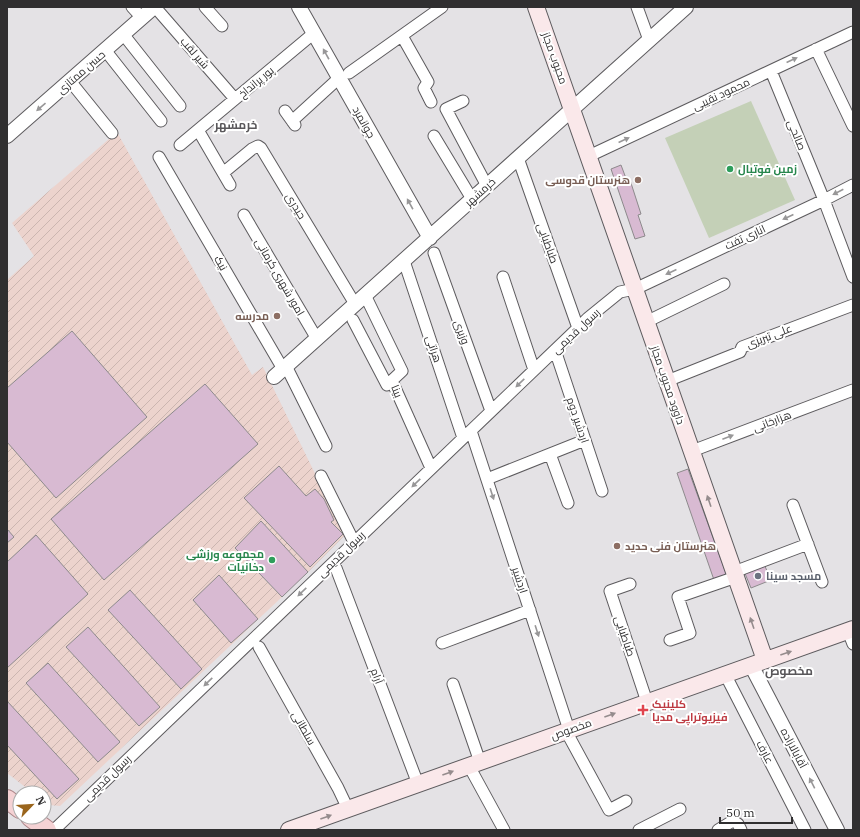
<svg xmlns="http://www.w3.org/2000/svg" width="860" height="837" font-family="'IBM Plex Serif',Cairo,serif">
<style>
.industrial{fill:url(#industrial-furrows)}
.green{fill:#c4d0b7}
.building{fill:#d8bad2;stroke:#8d8a8c}
.lines{fill:none;stroke-linecap:round;stroke-linejoin:round}
.minor-casing{stroke:#5d5b5e;stroke-width:13}
.tertiary-casing{stroke:#5d5b5e;stroke-width:16}
.secondary-casing{stroke:#5d5b5e;stroke-width:18}
.primary-casing{stroke:#ac8588;stroke-width:20}
.minor{stroke:#fff;stroke-width:11}
.tertiary{stroke:#fff;stroke-width:14}
.secondary{stroke:#fae8ea;stroke-width:16}
.primary{stroke:#f5d2d4;stroke-width:18}
.oneway{fill:#989798}
.oneway2{fill:#958c8d}
.leisure-dot{fill:#2e9e5b;stroke:#fff;stroke-width:1.5}
.education-dot{fill:#8d6e63;stroke:#fff;stroke-width:1.5}
.worship-dot{fill:#6b7280;stroke:#fff;stroke-width:1.5}
.health-dot{fill:#e0444e;stroke:#fff;stroke-width:1.5}
.labels{text-anchor:middle;dominant-baseline:central;stroke-width:4;stroke-linejoin:round;paint-order:stroke}
.street-label{font-size:11px;fill:#302f30;stroke:#fff}
.leisure-label{font-size:11px;font-weight:bold;fill:#27864d;stroke:#fff;text-anchor:start}
.education-label{font-size:11px;font-weight:bold;fill:#785e54;stroke:#fff;text-anchor:end}
.worship-label{font-size:11px;font-weight:bold;fill:#5b616d;stroke:#fff;text-anchor:start}
.health-label{font-size:11px;font-weight:bold;fill:#be3a42;stroke:#fff;text-anchor:start}
.neighbourhood-label{font-size:12px;font-weight:bold;fill:#59575a;stroke:#fff}
</style>
<defs>
<pattern id="industrial-furrows" width="10" height="10" patternUnits="userSpaceOnUse"><rect width="10" height="10" fill="#ecd3cd"/><path d="M-1 1l2-2M0 10L10 0M9 11l2-2" fill="none" stroke="#cbb5b0"/></pattern>
</defs>
<rect width="100%" height="100%" fill="#e4e2e5"/>
<path class="industrial" d="M117,132L252,375L263,367L345,535L308,572L261,521L235,549L282,597L60,806L49,805L44,801V793H33L7,773V280L34,256L12,223Z"/>
<path class="green" d="M751,101L795,200L709,238L665,138Z"/>
<path class="building" d="M621,165L627,181L630,180L641,214L638,215L645,236L635,239L611,169Z
M72,331L147,417L56,498L7,442V388Z
M205,384L258,444L104,580L51,519Z
M279,466L306,496L315,489L324,499L334,520L331,522L343,534L310,567L244,498Z
M688,469L727,576L714,580L677,473Z
M261,521L308,572L282,597L235,548Z
M7,529L14,537L7,543Z
M36,535L88,594L7,668V562Z
M764,564L771,580L751,588L744,571Z
M219,575L258,619L231,643L193,600Z
M130,590L202,669L181,689L108,610Z
M88,627L160,707L139,726L66,647Z
M48,663L120,742L98,762L26,683Z
M7,701L79,779L57,799L7,745Z"/>
<g class="lines">
<g class="minor-casing">
<path id="minor" d="M132,7L142,18
M155,7L235,99
M205,7L222,26
M637,7L649,40
M123,34L180,106
M402,36L428,82L424,88L431,102
M816,49L853,126
M105,50L161,121
M771,71L824,200L853,277
M349,73L442,7
M70,81L112,133
M463,101L446,109L487,186
M285,111L295,125
M292,121L339,78
M198,130L230,185
M434,136L472,199
M180,145L314,33
M589,156L853,32
M159,157L283,369
M518,158L578,328
M223,173L252,149L258,146L261,148L355,304
M244,215L317,339
M434,253L491,411
M404,261L463,438
M503,277L534,370
M353,320L387,385L402,371L365,295
M646,322L724,284
M555,350L602,491
M286,366L326,446
M392,381L431,468
M667,381L740,352L742,347L853,305
M471,431L569,730
M692,451L853,390
M550,454L568,503
M321,476L354,542
M487,479L585,440
M793,505L822,582
M336,568L418,784
M734,572L808,544
M630,584L610,591L647,702
M848,631L853,644
M670,640L690,633L678,597L736,577
M442,643L530,610
M259,647L338,788L348,809
M725,674L805,830
M453,684L480,762
M566,731L609,810L626,801
M469,766L504,830
M54,830L578,328L588,318L620,292L635,289L824,200L853,185
M639,830L680,809
M718,830L731,822H735L738,824L741,830"/>
</g>
<g class="tertiary-casing">
<path id="tertiary" d="M299,7L430,238
M7,136L154,7
M274,377L686,7
M751,665L837,830"/>
</g>
<g class="secondary-casing">
<path id="secondary" d="M536,7L765,660
M289,830L853,629"/>
</g>
<g class="primary-casing">
<path id="primary" d="M7,799L20,809
M30,817L47,830"/>
</g>
<use href="#minor" class="minor"/>
<use href="#tertiary" class="tertiary"/>
<use href="#secondary" class="secondary"/>
<use href="#primary" class="primary"/>
</g>
<defs><path id="oneway-solid" d="M-6-.8H1V-3.2L6.5 0L1 3.2V.8H-6Z"/></defs>
<g class="oneway">
<use href="#oneway-solid" transform="translate(326 54) rotate(-119)"/>
<use href="#oneway-solid" transform="translate(792 60) rotate(-25)"/>
<use href="#oneway-solid" transform="translate(41 107) rotate(139)"/>
<use href="#oneway-solid" transform="translate(624 140) rotate(-25)"/>
<use href="#oneway-solid" transform="translate(838 192) rotate(153)"/>
<use href="#oneway-solid" transform="translate(410 204) rotate(-119)"/>
<use href="#oneway-solid" transform="translate(788 217) rotate(155)"/>
<use href="#oneway-solid" transform="translate(671 272) rotate(155)"/>
<use href="#oneway-solid" transform="translate(520 383) rotate(136)"/>
<use href="#oneway-solid" transform="translate(728 437) rotate(-21)"/>
<use href="#oneway-solid" transform="translate(416 483) rotate(136)"/>
<use href="#oneway-solid" transform="translate(492 494) rotate(72)"/>
<use href="#oneway-solid" transform="translate(302 592) rotate(136)"/>
<use href="#oneway-solid" transform="translate(537 631) rotate(72)"/>
<use href="#oneway-solid" transform="translate(208 682) rotate(136)"/>
<use href="#oneway-solid" transform="translate(812 783) rotate(-117)"/>
</g>
<g class="oneway2">
<use href="#oneway-solid" transform="translate(709 501) rotate(-109)"/>
<use href="#oneway-solid" transform="translate(752 623) rotate(-109)"/>
<use href="#oneway-solid" transform="translate(786 653) rotate(-19)"/>
<use href="#oneway-solid" transform="translate(610 715) rotate(-20)"/>
<use href="#oneway-solid" transform="translate(448 773) rotate(-20)"/>
<use href="#oneway-solid" transform="translate(326 817) rotate(-20)"/>
</g>
<g class="leisure-dot">
<circle cx="730" cy="169" r="4"/>
<circle cx="272" cy="560" r="4"/>
</g>
<g class="education-dot">
<circle cx="638" cy="180" r="4"/>
<circle cx="277" cy="316" r="4"/>
<circle cx="617" cy="546" r="4"/>
</g>
<circle class="worship-dot" cx="758" cy="576" r="4"/>
<path class="health-dot" d="M641 704h4v4h4v4h-4v4h-4v-4h-4v-4h4z"/>
<g class="labels">
<g class="street-label">
<text transform="translate(195 53) rotate(49)">شیر لقب</text>
<text transform="translate(555 58) rotate(70)">محبوب مجاز</text>
<text transform="translate(81 72) rotate(-41)">حسن ممتازی</text>
<text transform="translate(256 82) rotate(-40)">پور پرانداخ</text>
<text transform="translate(721 94) rotate(-25)">محمود نقیبی</text>
<text transform="translate(364 122) rotate(61)">جوانمرد</text>
<text transform="translate(797 135) rotate(68)">صالحی</text>
<text transform="translate(480 192) rotate(-42)">خرمشهر</text>
<text transform="translate(296 206) rotate(59)">حیدری</text>
<text transform="translate(745 237) rotate(-25)">اناری تفت</text>
<text transform="translate(548 243) rotate(70)">طباطبایی</text>
<text transform="translate(221 263) rotate(60)">نیک</text>
<text transform="translate(280 277) rotate(60)">امور شهری کرمانی</text>
<text transform="translate(576 331) rotate(-43)">رسول قدیمی</text>
<text transform="translate(462 332) rotate(70)">وزیری</text>
<text transform="translate(769 336) rotate(-21)">علی تبریزی</text>
<text transform="translate(434 349) rotate(71)">هراتی</text>
<text transform="translate(668 385) rotate(71)">داوود محبوب مجاز</text>
<text transform="translate(397 391) rotate(68)">بینا</text>
<text transform="translate(578 420) rotate(71)">اردشیر دوم</text>
<text transform="translate(772 421) rotate(-21)">هزارخانی</text>
<text transform="translate(341 554) rotate(-44)">رسول قدیمی</text>
<text transform="translate(520 580) rotate(72)">اردشیر</text>
<text transform="translate(625 636) rotate(71)">طباطبایی</text>
<text transform="translate(377 676) rotate(69)">آرام</text>
<text transform="translate(304 728) rotate(61)">سلطانی</text>
<text transform="translate(571 729) rotate(-20)">مخصوص</text>
<text transform="translate(794 748) rotate(62)">آقابالازاده</text>
<text transform="translate(765 752) rotate(63)">عارف</text>
<text transform="translate(107 778) rotate(-44)">رسول قدیمی</text>
</g>
<g class="leisure-label">
<text x="738" y="169">زمین فوتبال</text>
<text x="264" y="554" text-anchor="end">مجموعه ورزشی<tspan x="264" dy="13">دخانیات</tspan></text>
</g>
<g class="education-label">
<text x="630" y="180">هنرستان قدوسی</text>
<text x="269" y="316">مدرسه</text>
<text x="625" y="546" text-anchor="start">هنرستان فنی حدید</text>
</g>
<g class="worship-label">
<text x="766" y="576">مسجد سینا</text>
</g>
<g class="health-label">
<text x="652" y="704">کلینیک<tspan x="652" dy="13">فیزیوتراپی مدیا</tspan></text>
</g>
<g class="neighbourhood-label">
<text x="236" y="124">خرمشهر</text>
<text x="789" y="670">مخصوص</text>
</g>
</g>
<rect width="860" height="837" fill="none" stroke="#302f30" stroke-width="16"/>
<g transform="translate(32 805) rotate(65)"><circle r="19" fill="#ffffff" stroke="#acacac"/>
<path d="M0-3L7 15L0 10L-7 15Z" fill="#9a651c"/>
<text y="-6" font-size="11" font-weight="bold" text-anchor="middle" fill="#302f30">N</text>
</g>
<path d="M720 817v6h72v-6" fill="none" stroke="#302f30" stroke-width="2"/>
<text x="726" y="817" font-size="12" fill="#302f30" stroke="#ffffff" stroke-width="3" paint-order="stroke">50 m</text>
</svg>
